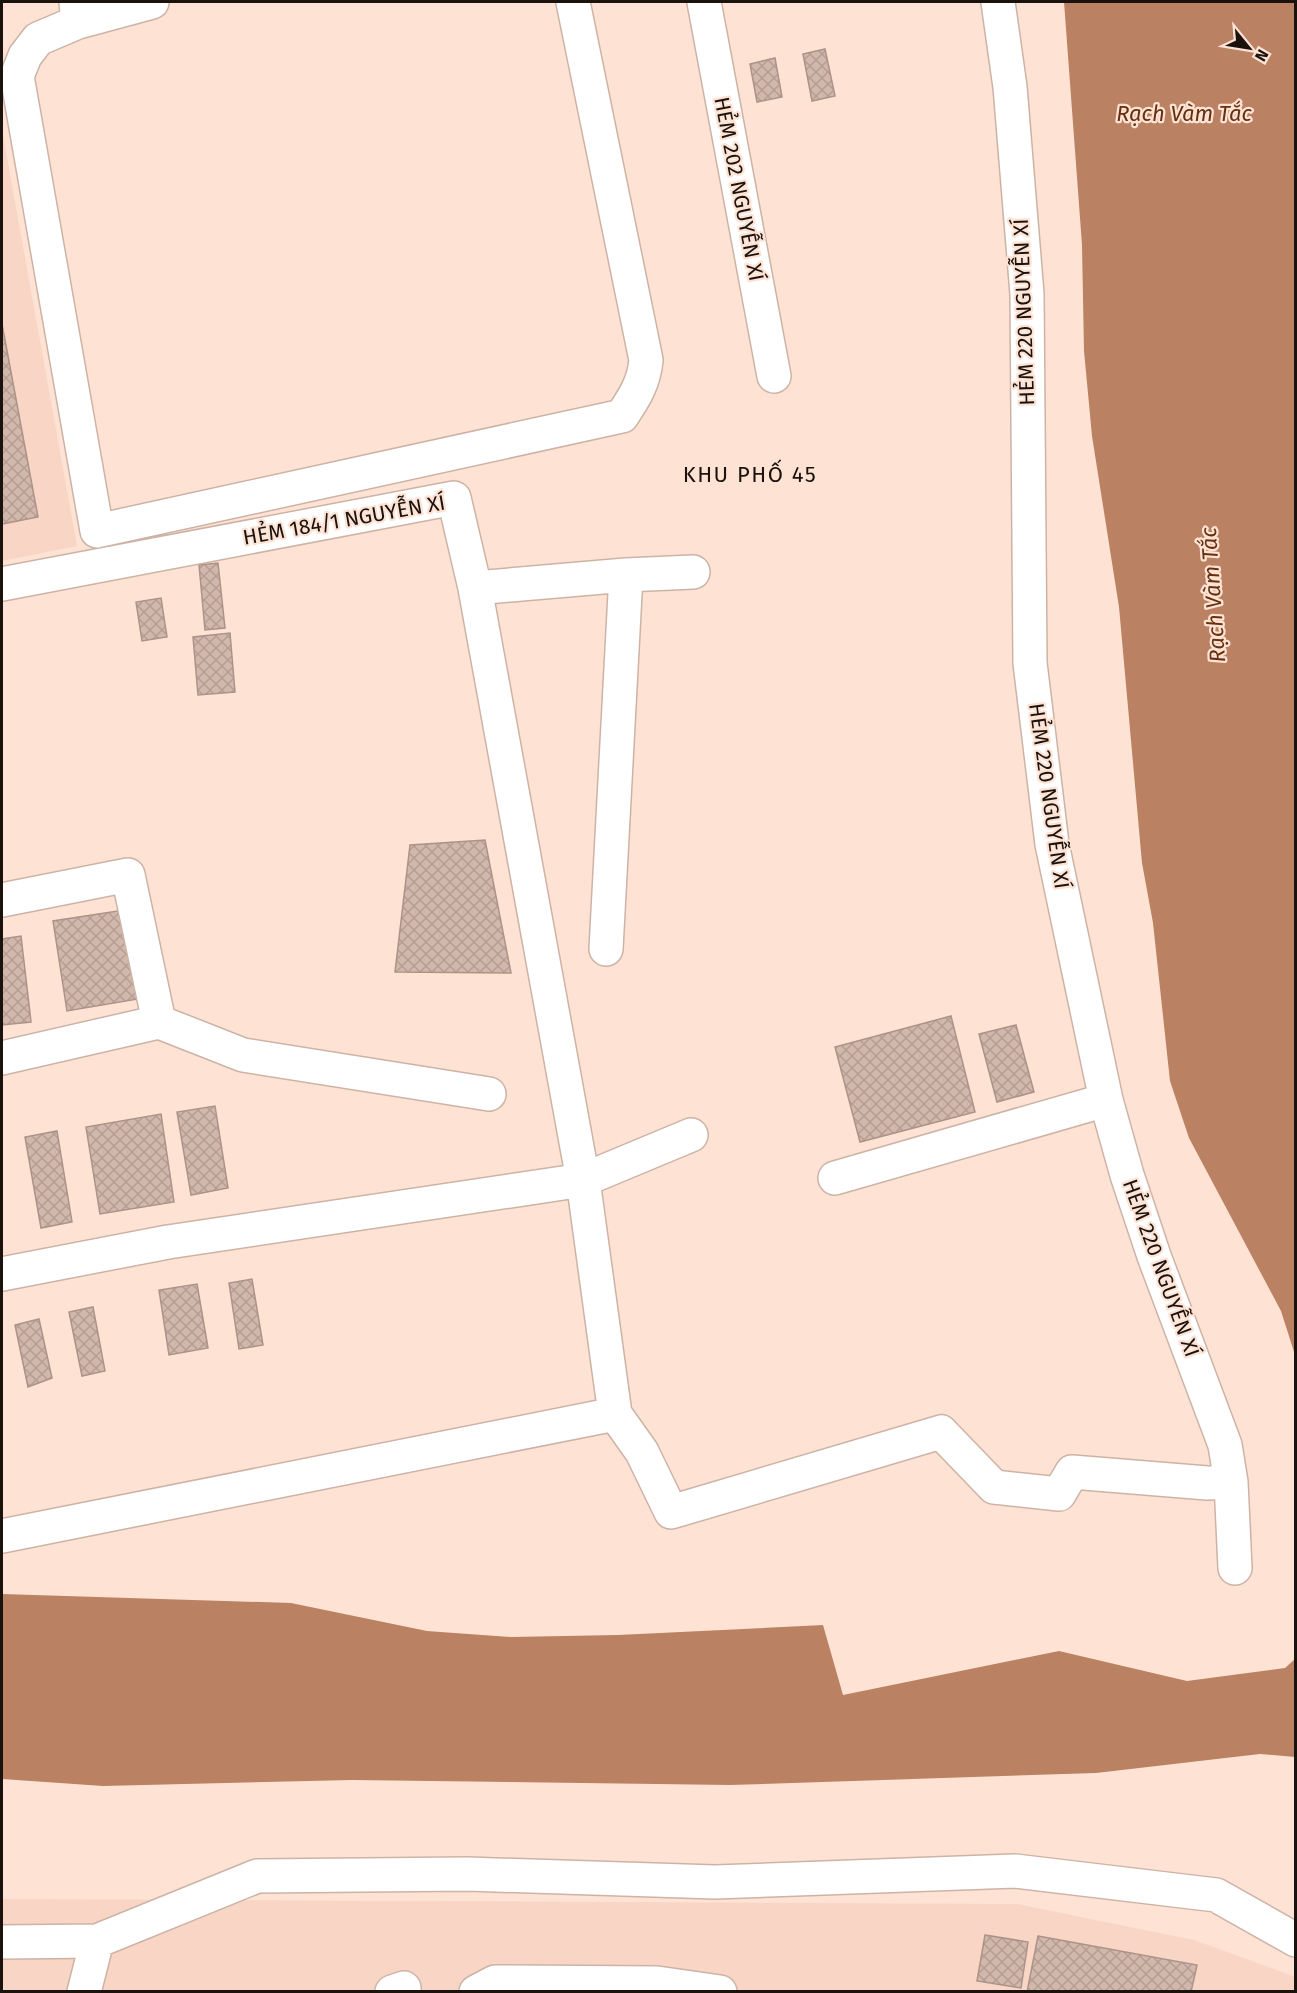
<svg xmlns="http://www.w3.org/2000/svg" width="1297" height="1993" font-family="'Fira Sans',sans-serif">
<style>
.built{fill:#f8d5c4}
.water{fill:#bb8163}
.building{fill:url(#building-cross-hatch);stroke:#ac9387;stroke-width:1.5}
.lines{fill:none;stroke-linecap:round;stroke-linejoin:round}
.minor-casing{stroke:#cdb3a6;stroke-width:36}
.minor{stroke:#fff;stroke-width:33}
.labels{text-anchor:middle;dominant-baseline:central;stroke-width:4.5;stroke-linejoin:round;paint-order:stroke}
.street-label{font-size:21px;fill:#1b120d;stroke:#fee3d5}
.water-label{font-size:22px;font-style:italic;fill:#662f0d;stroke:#fee3d5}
.neighbourhood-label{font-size:22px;letter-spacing:1.5px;fill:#1b120d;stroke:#fee3d5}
</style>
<defs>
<pattern id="building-cross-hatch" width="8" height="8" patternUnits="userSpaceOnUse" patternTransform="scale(1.5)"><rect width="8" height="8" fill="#d2b8ab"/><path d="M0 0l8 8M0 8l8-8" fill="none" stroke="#b49d92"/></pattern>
</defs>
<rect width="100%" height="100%" fill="#fee3d5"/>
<path class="built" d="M2,130L77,546L2,561Z
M2,1899L1017,1904L1194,1940L1296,1977L1295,1992H2Z"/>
<path class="water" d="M1064,2H1295V1355L1281,1311L1189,1138L1170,1081L1153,923L1142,863L1119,607L1092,436L1084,351L1082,245Z
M2,1594L291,1603L427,1631L511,1637L618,1635L823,1625L843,1695L1059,1651L1187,1681L1285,1668L1295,1659V1757L1260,1754L1096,1773L730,1785L352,1780L103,1786L2,1779Z"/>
<path class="building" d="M825,49L835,96L812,101L803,54Z
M775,58L782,97L757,102L750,64Z
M2,324L38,517L2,524Z
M218,563L225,628L205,630L199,565Z
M161,598L167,637L142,641L136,602Z
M230,633L235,692L198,695L193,637Z
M485,840L511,973L395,972L410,845Z
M124,910L138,999L67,1011L53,921Z
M21,936L31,1022L2,1025V939Z
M951,1016L975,1112L860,1142L835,1047Z
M1016,1025L1034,1092L997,1102L979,1034Z
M215,1106L228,1188L191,1195L177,1112Z
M161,1114L174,1202L100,1214L86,1127Z
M57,1131L72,1222L41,1228L25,1137Z
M252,1279L263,1345L239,1349L229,1283Z
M197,1284L208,1348L169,1355L159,1290Z
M93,1307L105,1371L82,1376L69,1312Z
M39,1319L52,1378L28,1387L15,1325Z
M985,1935L1028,1942L1021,1988L977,1981Z
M1038,1936L1197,1965L1191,1992H1027Z"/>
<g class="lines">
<g class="minor-casing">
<path id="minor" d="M76,2L78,22L38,39L25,56L17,76L97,531L622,416C634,398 644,383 646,360L573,2
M704,2L774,376
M998,2L1010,87L1027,294L1030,663L1052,844L1106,1100L1127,1175L1154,1256L1225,1445L1231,1482L1235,1568
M78,22L152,2
M2,584L454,498L475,588L626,575L693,572
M475,588L583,1180L691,1135
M2,900L128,875L159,1022
M606,949L626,575
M2,1058L159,1022L243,1055L489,1094
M835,1178L1106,1100
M2,1274L168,1242L583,1180L615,1414L642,1452L671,1512L941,1432L994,1487L1059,1494L1072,1472L1207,1483L1231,1482
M2,1536L615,1414
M2,1942L97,1941
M84,1992L97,1941L257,1876L467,1874L715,1882L1015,1871L1216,1895L1296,1940
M392,1992L404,1988V1992
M476,1992L495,1982L657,1983L720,1992"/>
</g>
<use href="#minor" class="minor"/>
</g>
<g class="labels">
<g class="street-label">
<text transform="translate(739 189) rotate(79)">HẺM 202 NGUYỄN XÍ</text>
<text transform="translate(1024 312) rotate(-92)">HẺM 220 NGUYỄN XÍ</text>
<text transform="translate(344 520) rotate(-10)">HẺM 184/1 NGUYỄN XÍ</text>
<text transform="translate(1049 796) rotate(82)">HẺM 220 NGUYỄN XÍ</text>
<text transform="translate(1161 1268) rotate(70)">HẺM 220 NGUYỄN XÍ</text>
</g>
<g class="water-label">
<text x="1184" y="113">Rạch Vàm Tắc</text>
<text transform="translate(1213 595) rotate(-94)">Rạch Vàm Tắc</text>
</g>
<g class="neighbourhood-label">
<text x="750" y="474">KHU PHỐ 45</text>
</g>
</g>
<rect width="1297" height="1993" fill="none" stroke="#1b120d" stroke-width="6"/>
<g transform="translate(1249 48) rotate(120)" stroke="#fee3d5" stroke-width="4.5" paint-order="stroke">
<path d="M0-4.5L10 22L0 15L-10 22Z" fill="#1b120d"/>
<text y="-9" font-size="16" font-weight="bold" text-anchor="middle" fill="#1b120d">N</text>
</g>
</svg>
